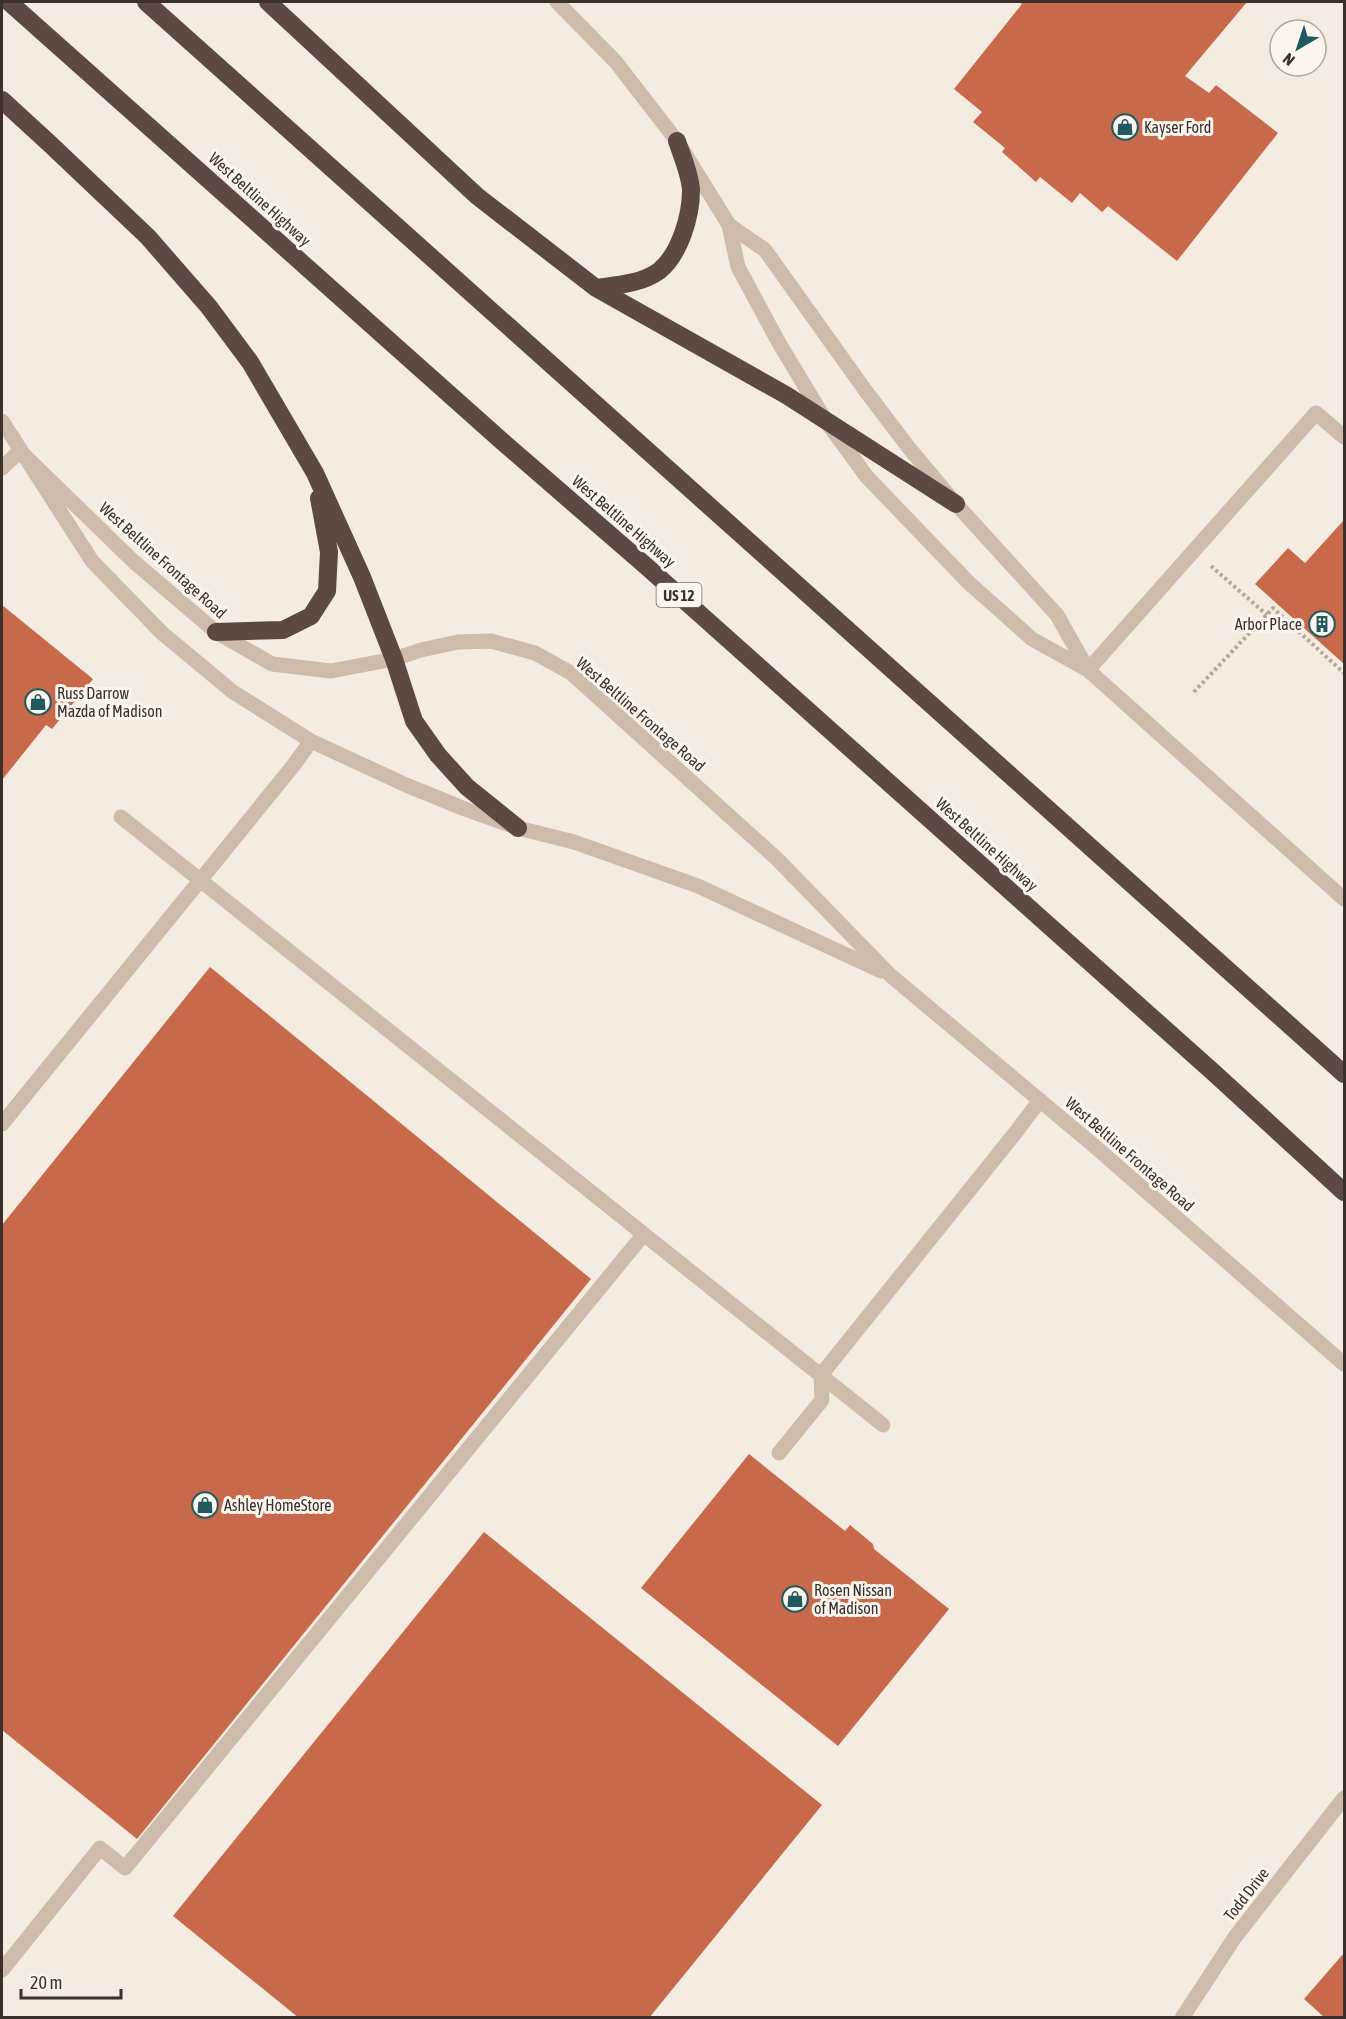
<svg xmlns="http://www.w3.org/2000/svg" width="1346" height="2019" font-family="'Asap Condensed',sans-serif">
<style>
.building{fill:#c8694b}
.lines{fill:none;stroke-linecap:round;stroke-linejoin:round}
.path{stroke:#b9a596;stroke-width:4;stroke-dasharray:3 3;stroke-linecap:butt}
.minor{stroke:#cdbbac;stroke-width:15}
.highway{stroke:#5c4a42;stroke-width:18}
.labels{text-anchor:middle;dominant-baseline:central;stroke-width:6;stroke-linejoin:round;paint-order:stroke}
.shield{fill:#fbf5ee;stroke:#756b66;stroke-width:1.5}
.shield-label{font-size:15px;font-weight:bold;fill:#3b302b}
.poi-label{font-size:16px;fill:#3b302b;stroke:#fbf5ee;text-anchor:start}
.street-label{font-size:16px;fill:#3b302b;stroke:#fbf5ee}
</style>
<rect width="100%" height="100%" fill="#f4ebe1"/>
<path class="building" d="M1019,2H1247L1185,76L1209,93L1216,85L1278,133L1177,261L1108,206L1102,212L1080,193L1072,203L1040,177L1036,182L1002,152L1005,148L973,122L982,112L954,89L1022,4Z
M1344,520V664L1255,584L1288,548L1305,563Z
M2,605L93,679L52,729L46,725L2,780Z
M210,967L591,1279L137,1839L2,1730V1225Z
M749,1454L845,1531L850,1525L873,1544L874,1549L949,1609L838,1746L641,1588Z
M484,1532L822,1805L649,2018H299L173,1916Z
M1344,1953V2018H1325L1304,1999Z"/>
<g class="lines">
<path class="path" d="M1211,566L1267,615
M1194,692L1273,608L1344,673"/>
<path class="minor" d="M557,2L615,61L677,141L729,225L738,267L779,343L826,421L867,477L969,583L1032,639L1088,670L1344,899
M729,225L765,250L865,390L909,448L956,504L1057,615L1088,670
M2,421L92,561L162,633L233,692L311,741L406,785L465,809L518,828L574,842L698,886L881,971
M20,451L133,561L216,632L272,664L331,671L394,659L421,650L458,642L491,641L535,653L571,673L777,859L890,975L1092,1144L1344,1364
M2,468L20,451
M1088,670L1316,413L1344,437
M121,817L883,1425
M2,1124L293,766L311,741
M779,1453L822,1400L821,1375L1016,1132L1040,1100
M2,1970L100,1848L125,1868L644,1234
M1182,2018L1235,1937L1344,1798"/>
<path class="highway" d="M9,2L504,443L646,566L1213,1072L1344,1192
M146,2L1344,1074
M268,2L477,196L596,288L786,395L956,504
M2,100L50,144L148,237L209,307L250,362L315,473L362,577L394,659L414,721L438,755L467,787L518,828
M596,288C617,285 641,284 659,271C680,254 691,216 691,190C690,174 682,156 677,141
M216,632L283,630L311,616L327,591L329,552L319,498"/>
</g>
<defs>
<g id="shop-ring" transform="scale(1.35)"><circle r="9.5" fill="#fbf5ee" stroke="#1f5a5e" stroke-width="1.5"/><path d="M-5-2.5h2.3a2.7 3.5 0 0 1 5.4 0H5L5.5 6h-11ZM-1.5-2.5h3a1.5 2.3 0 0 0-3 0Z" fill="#1f5a5e"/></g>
<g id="building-ring" transform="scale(1.35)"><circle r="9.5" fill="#fbf5ee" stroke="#1f5a5e" stroke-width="1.5"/><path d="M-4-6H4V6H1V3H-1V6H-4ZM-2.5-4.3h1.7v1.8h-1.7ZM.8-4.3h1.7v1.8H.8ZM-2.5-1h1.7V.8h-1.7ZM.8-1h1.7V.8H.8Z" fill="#1f5a5e"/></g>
</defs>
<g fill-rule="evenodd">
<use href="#shop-ring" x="1125" y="127"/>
<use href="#building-ring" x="1322" y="624"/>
<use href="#shop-ring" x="38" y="702"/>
<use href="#shop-ring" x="205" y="1505"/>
<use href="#shop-ring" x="795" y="1599"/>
</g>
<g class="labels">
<rect class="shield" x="656.5" y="583" width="45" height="24" rx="4.5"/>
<g class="shield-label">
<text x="679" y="595">US 12</text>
</g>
<g class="poi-label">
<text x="1144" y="127">Kayser Ford</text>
<text x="1302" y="624" text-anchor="end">Arbor Place</text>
<text x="57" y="693">Russ Darrow<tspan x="57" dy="18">Mazda of Madison</tspan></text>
<text x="224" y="1505">Ashley HomeStore</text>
<text x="814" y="1590">Rosen Nissan<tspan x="814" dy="18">of Madison</tspan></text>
</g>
<g class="street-label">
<text transform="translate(260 199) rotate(42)">West Beltline Highway</text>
<text transform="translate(624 521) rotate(41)">West Beltline Highway</text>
<text transform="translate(163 560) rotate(42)">West Beltline Frontage Road</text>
<text transform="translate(641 714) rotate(41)">West Beltline Frontage Road</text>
<text transform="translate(987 844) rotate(42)">West Beltline Highway</text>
<text transform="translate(1130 1154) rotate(41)">West Beltline Frontage Road</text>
<text transform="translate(1246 1894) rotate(-52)">Todd Drive</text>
</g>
</g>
<rect width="1346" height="2019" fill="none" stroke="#3b302b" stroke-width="6"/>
<g transform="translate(1298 48) rotate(219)"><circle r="28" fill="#fbf5ee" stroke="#aea6a0" stroke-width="1.5"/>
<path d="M0-4.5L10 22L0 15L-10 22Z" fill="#1f5a5e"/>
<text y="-9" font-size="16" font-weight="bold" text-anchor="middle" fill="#3b302b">N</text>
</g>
<path d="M21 1989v9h100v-9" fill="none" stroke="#3b302b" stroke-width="3"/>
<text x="30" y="1989" font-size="18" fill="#3b302b" stroke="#fbf5ee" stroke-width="4.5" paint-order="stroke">20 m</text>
</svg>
